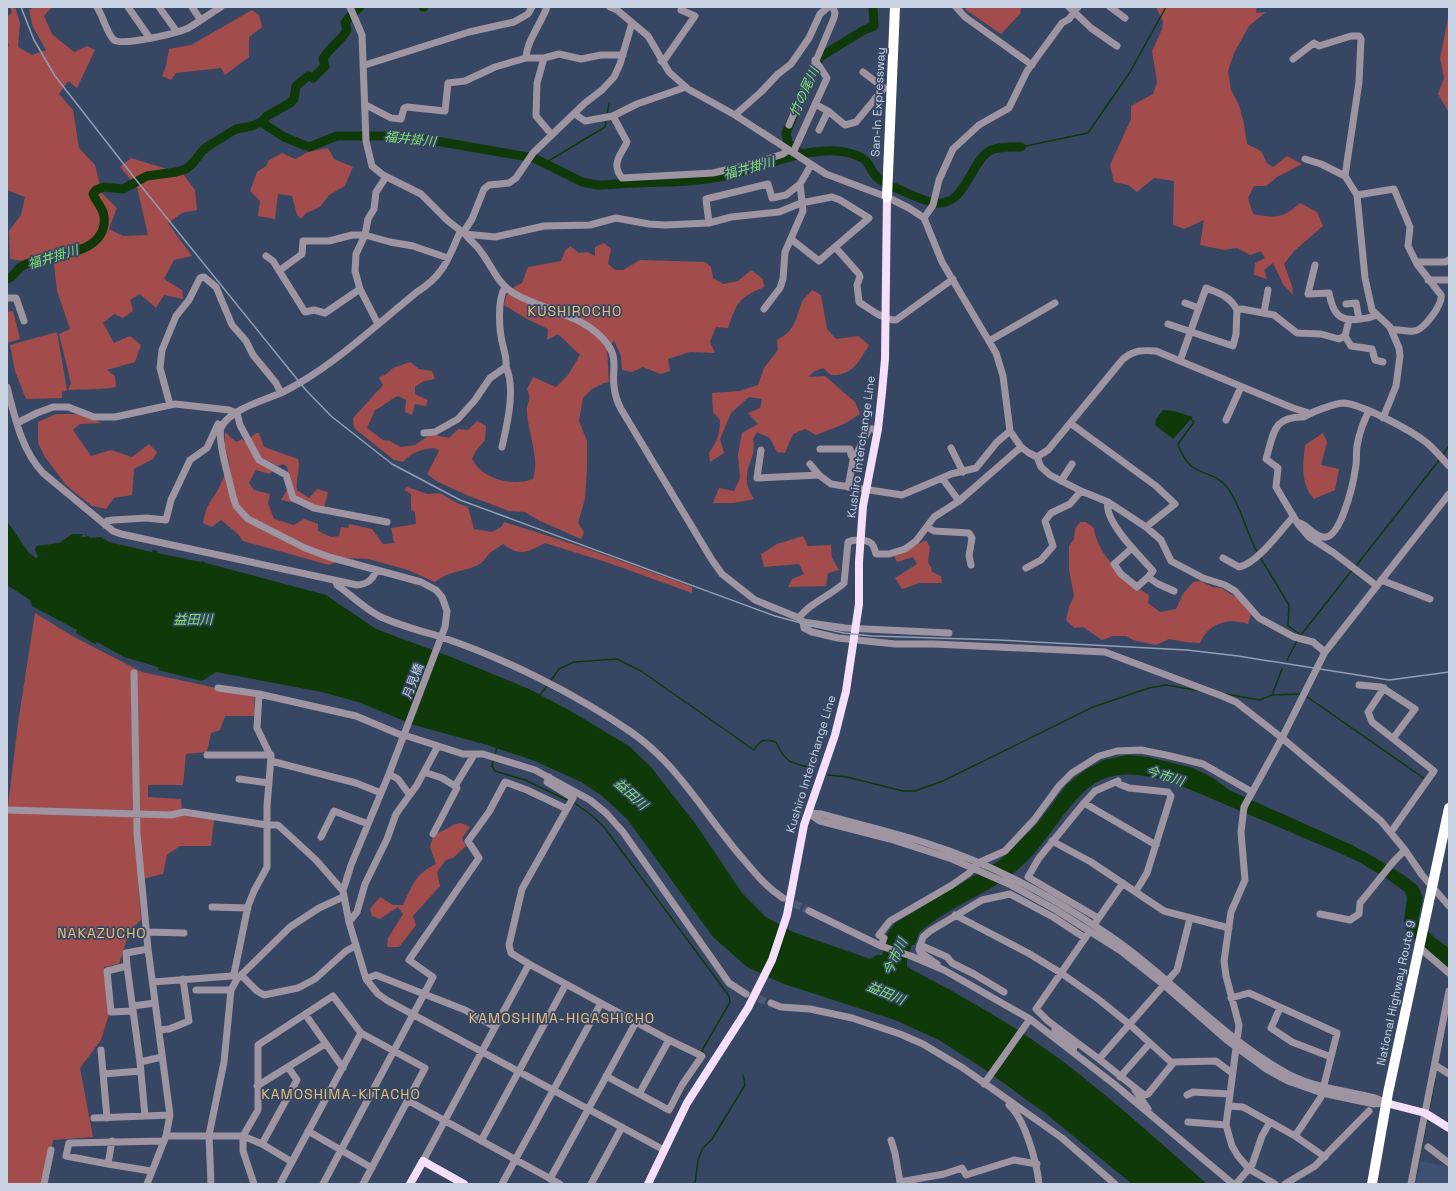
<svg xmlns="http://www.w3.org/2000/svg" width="1456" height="1191" font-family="'Space Grotesk','Noto Sans JP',sans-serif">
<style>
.built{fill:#3e5172}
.green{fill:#a24c4c}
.water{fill:#0f3909}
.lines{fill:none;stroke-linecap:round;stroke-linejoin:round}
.stream{stroke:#0f3909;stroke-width:1.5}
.river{stroke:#0f3909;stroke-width:9}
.minor-tunnel{stroke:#4d5c76;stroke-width:7;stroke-dasharray:7 3.5;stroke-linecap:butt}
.minor{stroke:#9f94a1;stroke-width:7}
.major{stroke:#f6dffa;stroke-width:8}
.highway{stroke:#fff;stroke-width:10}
.rail{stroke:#929eb3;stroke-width:1.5}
.labels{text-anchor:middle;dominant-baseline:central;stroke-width:3.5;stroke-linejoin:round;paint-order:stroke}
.street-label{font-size:12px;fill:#c8d2e3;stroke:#374763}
.water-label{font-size:13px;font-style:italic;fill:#7fe172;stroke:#374763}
.quarter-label{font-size:14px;letter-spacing:1px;fill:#e9c27b;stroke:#374763}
</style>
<rect width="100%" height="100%" fill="#374763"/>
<path class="built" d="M1421,1161L1449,1167V1184H1416Z"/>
<path class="green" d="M10,7H15L20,23L18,47L32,55L46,50L33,27L29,10L34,7H52L44,16L52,34L74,52L87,46L95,50L77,88L68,81L59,94L73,110L79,148L95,165L102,193L117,208L109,229L123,236L148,235L137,187L120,167L131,158L183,174L195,190L197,210L182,213L168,223L192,256L174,260L164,279L182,290L183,299L164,295L156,308L140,294L130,300L133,311L123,318L114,314L103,323L114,343L130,336L141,345L135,362L107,370L115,376L116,387C101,390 85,389 68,390L71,383L59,334L70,329L57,291L53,255L23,261L10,259L9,231L21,215L25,197L7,190V50L9,44L7,42V17L12,12Z
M966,7H1021L1020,14L1001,34L966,10Z
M1156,7H1257L1256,13L1266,12L1249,26L1234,53L1228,71L1231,90L1239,105L1244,124L1247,144L1261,151L1267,163L1273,167L1287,156L1302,164L1277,177L1266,186H1254L1248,198L1253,214C1276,218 1282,219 1300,203L1317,212L1323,226L1294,251L1284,264L1292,286L1293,295L1283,284L1273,263L1264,270L1267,279L1254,275L1255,263L1265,258L1261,251L1250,255L1237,248L1224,250L1200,245L1204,220L1184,229L1173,225L1174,181L1154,178L1137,192L1128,185L1114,182L1110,165L1131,119V106L1153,94L1157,82L1152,51L1162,29L1163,21Z
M252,10L259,15L262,27L249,37V57L225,75L221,68L176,73L171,80L162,76L166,66L169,49L191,45Z
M1449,13V113L1438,94L1444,78L1440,58Z
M328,148L334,159L353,167L345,186L329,195L320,207L306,213L301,219L297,215L292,196L278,194L275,219L258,216L260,201L250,191L257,172L266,166L269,160L282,153L295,159L308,152Z
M604,243L611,249L608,264L615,270H623L640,260L705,262L711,267L713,278L723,284L738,281L751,270L763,279L764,287C738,298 737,302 728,328L716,327L710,342L715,353L690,352L668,359L670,371L660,374L643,367L632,372L622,370L621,356L614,341L607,348L609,382L604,383L592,389L583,398L579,421L587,441V469L585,499L578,523L584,532L581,539L538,520L525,512L509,511L469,496L438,482L427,474L439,451L435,448C421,449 412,452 403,462L394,460L354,428L353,418L383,385L379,377L385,375L393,368L410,362L419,369L432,371L435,379L424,381L415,387V394L428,400L426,406L415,404L412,415L405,412L406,400L398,396C389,400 384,406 375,410L367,428L383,440L390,441L401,447L415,445L431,434L449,438L458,429L468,430L477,421L486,426L485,440L476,451L472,459C482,479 512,487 533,479C540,458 528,434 527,412C526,401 533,402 527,389L533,377L556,387L568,375L580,355L558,334L547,340L548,329L527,319L504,305C506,293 510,288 522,283L528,267L561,261L565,251L570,246L579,253L587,252L595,256V247Z
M812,290L821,295L827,329L836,339L858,336L869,345C859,361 853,376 831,375L823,368L815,371L808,377L825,376L855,402L860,414L844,424L816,435L805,429L793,434L785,453L777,452L770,438L757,432L753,439C757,457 745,464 747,482C747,487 751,494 754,499L734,503H713L719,488L734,491L740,478L738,454L742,433L758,424L748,413L760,408L762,399L749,397L731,413L720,439L724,453L710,462L709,453C717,442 720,434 720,420L713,412L712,393L739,391L758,385L764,368L778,350L777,340C796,330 795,320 802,302C804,298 809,294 812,290Z
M13,311L20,339L7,343V312Z
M57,332L67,390L62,392V398L26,399L15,371L10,345Z
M56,414H78L102,423L80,424L73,430L91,456L111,450L132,457L149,444L157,452L153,459L134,469L132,495L114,498L106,509L92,506L66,485L45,457L38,443V422Z
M225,432L236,442L242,439L245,442L256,433H259L264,447L298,459C301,471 295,479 297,490L309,498L317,489L328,492L324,508L281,500L291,483L287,467L283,464L278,466L261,457L263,464L272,472L269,474L256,470L249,483L254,490L270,494L268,503L274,519L294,525L304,519L318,524V531L331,537L339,536L341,527L348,528L349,524L372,529L383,544L394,543L391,528L416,524L415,512L411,510V494L404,490L407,487L427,494L440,493L457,503L468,507L474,529L492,532L501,527L504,522C568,541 630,564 692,587V593L606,562L545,543C528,551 521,558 503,544C499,547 494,550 490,553C485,558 483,563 476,566C462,572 448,571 435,582L408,570L368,559L347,558L329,565L243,541L238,534L221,520L212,527L203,523C206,502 214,500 221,483C224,477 225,473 230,467L225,446Z
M1323,433L1327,442L1321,465L1339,469L1335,490L1314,499C1300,483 1303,465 1305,445Z
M1080,522H1086L1094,528C1096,553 1127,583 1149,595L1148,603L1160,612L1176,609L1183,594L1193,582L1201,581L1212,587L1221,588L1236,597L1251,614L1248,624C1229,617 1208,623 1200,643L1185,642L1169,639L1156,645L1133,640L1126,636H1113L1102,640L1083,627L1074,628L1066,620L1069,607L1074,596L1069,570V546L1074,539L1075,529Z
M803,536L808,546L831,545L832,558L839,570L828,573L826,586L788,587L792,579L804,574L799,564L764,567L761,554L777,544Z
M926,540L930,547L928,562L931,567L932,572L941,576L942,583H920L902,589L895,578L917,564L913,557L897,562L894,556Z
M35,613L74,637L142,672L254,696L255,716H225L220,730L211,733L207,752L186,754L183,785H148V797L181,799L182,815L214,820L211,846H180L167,855L163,874L138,880L141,920L130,930L119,964L104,967L110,1011L101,1040L80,1068L93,1137L53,1140L45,1184H7V814L18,723Z
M461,823L470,827L462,838L466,846L453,858L446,860L437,872L440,886L413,916L416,925L399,947H387L388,938L403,914L398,907L380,919L372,916L370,909L380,897L393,905H403C412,886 416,873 436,864L430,847L434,834C445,832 450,824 461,823Z"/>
<path class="water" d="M1163,410L1174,411L1193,417L1173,439L1155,425L1156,419Z
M7,521L29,553L36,558L38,557L35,550L36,546L59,543L72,534H83L81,537H86L87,535L84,534L91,538L101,537L109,542L152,552L153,550L158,551L157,553L201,562L202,561L206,563L326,595L376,629L454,658L529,689L569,710L629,746L651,767L697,826L742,893L766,917L793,932L870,959L877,955H882L888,936L886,935L895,923L1000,860L1036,825L1067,784L1085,770L1104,760L1127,755L1148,757L1193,768L1213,778L1229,790L1352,845L1376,858L1402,874L1418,886L1423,898L1418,921L1435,938L1449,948V969L1409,933L1405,927L1404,921L1407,898L1405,892L1386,878L1359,862L1335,851L1172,782C1149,776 1126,770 1103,779C1073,791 1048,843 1023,865C993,893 949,905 919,933L915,945H912L907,961V967C964,997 1020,1028 1070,1067C1118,1104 1162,1144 1207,1184H1132L1045,1113L981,1067L939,1040L895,1020L784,984L747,967L713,937L627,819L601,795L581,782L535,761L487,745L414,725L358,702L322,692L216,672L202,681L158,670V667L124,657L97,642L95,644L76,633L77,630L32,606L30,600L7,585Z"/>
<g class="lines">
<path class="stream" d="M607,114L609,104
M1021,147L1088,133L1130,72L1166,7
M545,163L605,127L606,120
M1191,419L1194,422L1178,444C1190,480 1210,467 1227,487C1241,505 1246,532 1257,552
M1442,456L1449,446
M1260,557L1289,605L1288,626L1301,635
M1356,566L1440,459
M1301,635L1352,570
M1287,660L1297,641
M550,682L559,669L574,662L617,659L641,671L754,750C760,740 764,738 776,742C785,761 789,763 809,767
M1226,694L1260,700L1272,695L1300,694
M1272,695L1282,669
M539,696L548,685
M1306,696L1425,779
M495,755L497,747
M493,761L492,766L495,771L525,780L569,801
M828,775L847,777L903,791H915L943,781L1093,707L1149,688L1166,685L1201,691
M573,802L590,814L604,827L729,996L730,1002L704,1047L702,1051L706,1055
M1429,1110L1435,1080
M1416,1175L1427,1120
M695,1184L698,1160L703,1148L712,1139L745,1085L743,1075"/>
<path class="river" d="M423,7H424
M816,66L820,57L864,30L874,26L873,7
M793,117L786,133L788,143L801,154
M261,122L284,137L309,147L337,136H407L534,158L582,182L597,185C610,185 623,183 636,183C665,182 696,182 725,176C763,168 819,139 858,156C872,161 869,174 882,181
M893,187C907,192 921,201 936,203C966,206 970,161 991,150C1000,146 1011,147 1021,147
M7,279C14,277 17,268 24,265C47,254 109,257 104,216C103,208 96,202 93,194L96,190L104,187L123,189L147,176L176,172L186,169L193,163L203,150L210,145L236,129L252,126L261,122L267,116L290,103L294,99L296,86L308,76L313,78L325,66L323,59C329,48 341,41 347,30L345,23L349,17L360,7"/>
<path class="minor-tunnel" d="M785,899L809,911
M749,995L771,1003"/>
<path class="minor" d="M97,7C103,16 107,34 114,40C123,46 180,33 190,27C200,21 211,13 221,7
M128,7L149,37
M159,7L177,32
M192,7L200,19
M350,7L362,35L366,141L372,166L383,175L421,194L448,221L465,234L495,237L544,226L590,225L616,218L649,224L665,225L709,223L731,217L779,212L801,203L832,197L840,200L869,218L835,247L859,274L860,277L857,285L859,302C870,309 883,320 896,320L953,279
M610,7L617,10L648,36L669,72L688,89L735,115L826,174L887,197L909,208L924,218L942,262L996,353L1003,376L1010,431L1021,447L1029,453L1037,457L1048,450L1123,359C1134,350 1142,350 1156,351L1293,408L1309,413
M956,7L965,17L1032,65
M1069,7L1091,28L1117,46
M1110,7L1125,18
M526,58C527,40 541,24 547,7
M544,58L537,83L536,116L552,135
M1293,59L1314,43L1319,46L1351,36H1359L1361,39L1359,82L1345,176
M661,61L665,59L695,16L681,10
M365,65L469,32L514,22L528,14L532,7
M815,104L828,111L845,125L856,122L884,88L863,72
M366,105L391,118L401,119L404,108L407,107L445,111L448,83L465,81L495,67L526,58H544L559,54L581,59L601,55H623
M575,114L585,121L613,116L637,104L686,87
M735,115L761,92L778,74L791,64L809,38L820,14L828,7
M613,116L627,142C622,154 610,163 622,178L713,173L759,162L783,154L788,150
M789,125L834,18L835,13L833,7
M819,130L828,111
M793,153L827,78L815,60
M1305,159L1321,164L1345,176L1357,195L1365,278L1372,310L1390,327L1399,348L1400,356L1396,386L1383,418
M1357,195L1394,189L1410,227L1408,246L1417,264L1441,295C1443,304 1424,330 1414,331C1407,332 1400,329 1392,330
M924,218L933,205L939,180L953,149L979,125L1009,108L1027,71L1062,23L1069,19L1078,7
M709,223L706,199L768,184L772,198L786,195L800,184
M460,232C448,259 444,275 417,292C376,325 330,369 283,392C265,400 228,410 221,428C217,439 230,483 233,496L236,506L248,519L305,548L329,557L421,582L436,590L442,597L447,611L445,627L389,774L351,865L343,891L349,922L366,979L378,994L388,1001L664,1150
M463,233L472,219L484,189L489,185L509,183L516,178L533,153L585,103L602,90L614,77L620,64L632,23
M465,234C470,241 477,245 481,252C493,267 497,284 515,294C545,311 587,315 608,345C618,358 612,372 614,386C615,395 617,402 621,409L712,560L722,574L755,600L799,618L803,622L804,628L812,632L838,638L895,644H934L1105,652L1222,696L1236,702L1282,738L1381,821L1405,850L1422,875L1449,906
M791,239L819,261L835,247
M266,256L273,261L305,312L314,310L325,313L360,289
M1416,262H1445L1449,260
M1315,265L1308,294L1329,293C1333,313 1338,322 1361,319C1366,318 1371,318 1376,315
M279,271L302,254L303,241H329L352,235H365L390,242L413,246L448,258
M1428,280H1449
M7,298H16L24,321
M1185,303L1199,308
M1346,304L1356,303L1359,319
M764,309L780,288L783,279L785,252L803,211L800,184L811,165
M1264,313L1268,290
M378,324L360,289L355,271L356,254L365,235L368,219L374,209L376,192L386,177
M1168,324L1233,346L1236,334L1237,310L1242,309L1274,315L1297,333L1321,334L1339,339L1345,336L1349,320
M1345,336L1351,346L1372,349L1375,360L1383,362
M989,341L1055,303
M1180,361L1206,288C1219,293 1231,297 1237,310
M7,387C15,418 21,449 43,473L113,531L121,534L357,585C368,584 372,580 377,570
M170,405L160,368L162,350L176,316L189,300L200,278L204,277L216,287L232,325L246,341L253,355L276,383L281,393
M1226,420L1241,387
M17,423L37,413L53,407H68L94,417H115L175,404L229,410L237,413L240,425L259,460L286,475L293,498L314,508L387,522
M1070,423L1156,486L1175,504L1146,527
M424,433L435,432L458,419L475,400L490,378L506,367C507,359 505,354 503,346C499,331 497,300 505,287
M502,447C507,425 516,388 506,367
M951,448L963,472
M820,449H850L851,455L854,459
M761,450L757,478L819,475L831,484L902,495L942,478L959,501
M1037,457L1041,467L1050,475L1081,491L1108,502L1146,527L1161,540L1171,561L1203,578L1225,585L1235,591L1259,618L1294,637L1313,642L1325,652
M810,464L819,475
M942,478L951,474L976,468L997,442L1010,431
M1061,481L1072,464
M848,487L853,461L869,429H878
M1108,502C1103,521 1141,557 1153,571L1148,577L1158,584L1174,591
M1300,523C1309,526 1316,539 1326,537C1341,535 1353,485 1355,471C1357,463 1356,455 1357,446C1359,435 1363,422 1369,411
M105,525L107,521L113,520L146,518L166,520L171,500L190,460L207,448L218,424
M927,527L934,531L969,533L972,538L969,556L971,565
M1132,548L1114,564L1121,574L1137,587L1148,577
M1223,558L1239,567C1257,564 1281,530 1293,517
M1026,568L1041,560L1053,546L1045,521L1051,513L1070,504L1081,491
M1381,580L1430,599
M336,582L337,585C351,595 366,610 381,617C401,626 421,631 441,637C504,658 576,694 631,732C679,765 706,817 744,860C756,874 767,888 783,898
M1377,586L1334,553L1309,537L1298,524L1276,487L1278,468L1266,459C1274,434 1272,416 1304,417C1311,412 1336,403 1344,403C1364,405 1412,431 1427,443C1435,450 1442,458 1449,466
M799,618C808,604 830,596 844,583L848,542C854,539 867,539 872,544C874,546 875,551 876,554H889L905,549L916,541L934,517L959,501L1021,447
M803,622L845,628L949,633
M134,673L137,833L148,949L170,1115L166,1136L147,1184
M1359,685L1381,687L1415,709L1394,737
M218,688L259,694L356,716L401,735
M1384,688L1368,712L1372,722L1434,771L1391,832
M407,736L463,754H483L535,770L590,800L606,813L623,832L729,983L746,994
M207,755H271
M271,761L356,783L381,793
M424,772L442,778L455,786L474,755
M389,774L398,779L409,794
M239,779L269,783
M1084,803L1095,791L1118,781L1119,784L1129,788L1168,792L1171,796L1147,873L1136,891
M9,810L171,815L184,812L267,825H278L316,860L343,891
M808,813L820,821L890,839L952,859L1009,884L1056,910L1121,951L1164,985L1228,1041L1266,1069L1288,1081L1322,1093L1374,1104L1386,1103
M808,813L822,814C857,824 892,832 926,843C989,863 1050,895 1104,932C1168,974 1223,1040 1290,1075C1316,1088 1347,1091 1375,1098L1385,1102
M433,834L457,788L455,786
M321,837L334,811L368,824
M1052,841L1091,862L1164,911L1229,928
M212,907L248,908
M809,911L881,946L911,956L944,970L1030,1019
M1320,914L1350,920L1359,914L1360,903L1394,861L1405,850
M955,915L1028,953L1061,973L1088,934
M1098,918L1028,877L1039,858L1084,803L1156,845
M1190,918L1177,970L1099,1059L1144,1095L1148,1094L1174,1062L1216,1061L1232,1073
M349,922L357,912L365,884L387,839L396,814L417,785L438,746
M1096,922L1123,883
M147,932L184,933
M920,945L947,957L952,963L974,974L1004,992
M881,946L884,938L879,935L890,921L952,885L969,873L978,863L1005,851L1034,820L1059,786L1072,773L1099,756L1117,751L1141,750L1166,755L1203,764L1252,792
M1420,948L1449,973
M529,964L511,953L509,945L522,889L573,798L547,782L549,777
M937,964L920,952L919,949L923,937L930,931L982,900L1010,894L1053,917L1085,938
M127,966L140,1062L162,1057
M241,975L257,991L264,995L298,988L315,979L346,951L355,946
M237,979L234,974L248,906L254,891L267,867V806L271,757L257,728L259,694
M366,979L376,975L424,994L433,977L409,960L479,858L468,841L489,812L505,782L527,790L567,809
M153,982L231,976L234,974
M196,990H231
M1231,998L1249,993L1337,1033L1321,1097L1295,1136
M771,1003L781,1007L810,1009L852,1018L900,1034L923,1044L963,1068L1062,1138L1115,1184
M133,1006L155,1003
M1280,1008L1271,1028L1292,1042L1331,1057
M133,1011L111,1012L107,971L127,966L126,953L148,949
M305,1014L343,1068
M159,1030L169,1029L189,1021L183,979
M1055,1030L1074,1046L1073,1051
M101,1050L107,1118
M1099,1059L1048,1021L1036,1009L1061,973L1098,999L1129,1024L1172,1063
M140,1062L145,1116
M1435,1065L1449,1074
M103,1074L141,1071
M1120,1077L1150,1043
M984,1084L1030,1019L1114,1084L1233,1184
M257,1086L325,1044
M1135,1090L1148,1109
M639,1094L669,1040
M1187,1095L1193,1092L1230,1094
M409,1101L560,1184
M1009,1105C1025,1119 1037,1163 1039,1184
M1229,1106L1243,1107L1295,1136L1325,1157
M94,1118L170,1115
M1188,1122L1226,1125
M308,1131L372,1168
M166,1136H243L262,1144L292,1162
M891,1140L895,1153L900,1182L944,1174L962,1168L966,1175L1014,1160L1037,1164
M112,1141L108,1164L151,1171
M481,1141L566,984
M262,1144L297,1080L288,1067
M1428,1147L1449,1163
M423,1161L529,964L669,1040L702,1056L682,1085L669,1110L606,1076
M108,1164L66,1156L69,1143L164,1141
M550,1179L636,1022
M44,1184L51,1150
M211,1184L209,1135L224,1062L231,990L237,979L290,927L319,908L343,897
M254,1184L243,1151V1136L258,1110V1045L333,996L361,1033L425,1068L363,1184
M280,1184L361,1033
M323,1184L424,994L465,1010L495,1027
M502,1184L601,1003
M591,1184L622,1127
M1236,1184L1252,1165L1262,1136L1270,1122
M1275,1184L1249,1169L1238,1156L1232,1146L1226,1125L1239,1025L1226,976L1224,961L1231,912L1245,880L1241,832L1244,807L1282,738L1325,652L1449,494
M1285,1184L1315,1166L1369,1111
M1411,1184L1449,991"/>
<path class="major" d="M1386,1103L1425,1113L1449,1128
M410,1184L423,1161L464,1184
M648,1184L687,1103L748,1008L772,960L787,915L804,825L835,735L846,691L859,604V562L863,506L878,429L882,392L885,359L887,197"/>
<path class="highway" d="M887,197L895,7
M1372,1184L1388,1093L1449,808"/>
<path class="rail" d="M21,7L34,40L55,76L137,181L305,389L331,416L392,464L460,500L775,616L816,627L844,633L872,636L999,640L1187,650L1238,656L1389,680L1449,672"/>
</g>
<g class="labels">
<g class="street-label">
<text transform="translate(878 102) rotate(-87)">San-In Expressway</text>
<text transform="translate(861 447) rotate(-82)">Kushiro Interchange Line</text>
<text transform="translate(413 681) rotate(-69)">月見橋</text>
<text transform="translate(811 764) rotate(-73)">Kushiro Interchange Line</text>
<text transform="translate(1396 993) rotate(-78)">National Highway Route 9</text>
</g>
<g class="water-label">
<text transform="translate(804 92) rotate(-66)">竹の尾川</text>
<text transform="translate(410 139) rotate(6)">福井掛川</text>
<text transform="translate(749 168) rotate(-15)">福井掛川</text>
<text transform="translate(53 257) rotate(-17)">福井掛川</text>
<text x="193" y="619">益田川</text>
<text transform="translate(1165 776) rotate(18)">今市川</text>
<text transform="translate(631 794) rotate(42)">益田川</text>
<text transform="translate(895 957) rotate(-65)">今市川</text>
<text transform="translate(886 993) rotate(23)">益田川</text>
</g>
<g class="quarter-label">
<text x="575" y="311">KUSHIROCHO</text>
<text x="102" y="933">NAKAZUCHO</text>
<text x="562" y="1018">KAMOSHIMA-HIGASHICHO</text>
<text x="341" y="1094">KAMOSHIMA-KITACHO</text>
</g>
</g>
<rect width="1456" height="1191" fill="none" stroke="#c8d2e3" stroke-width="16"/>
</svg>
